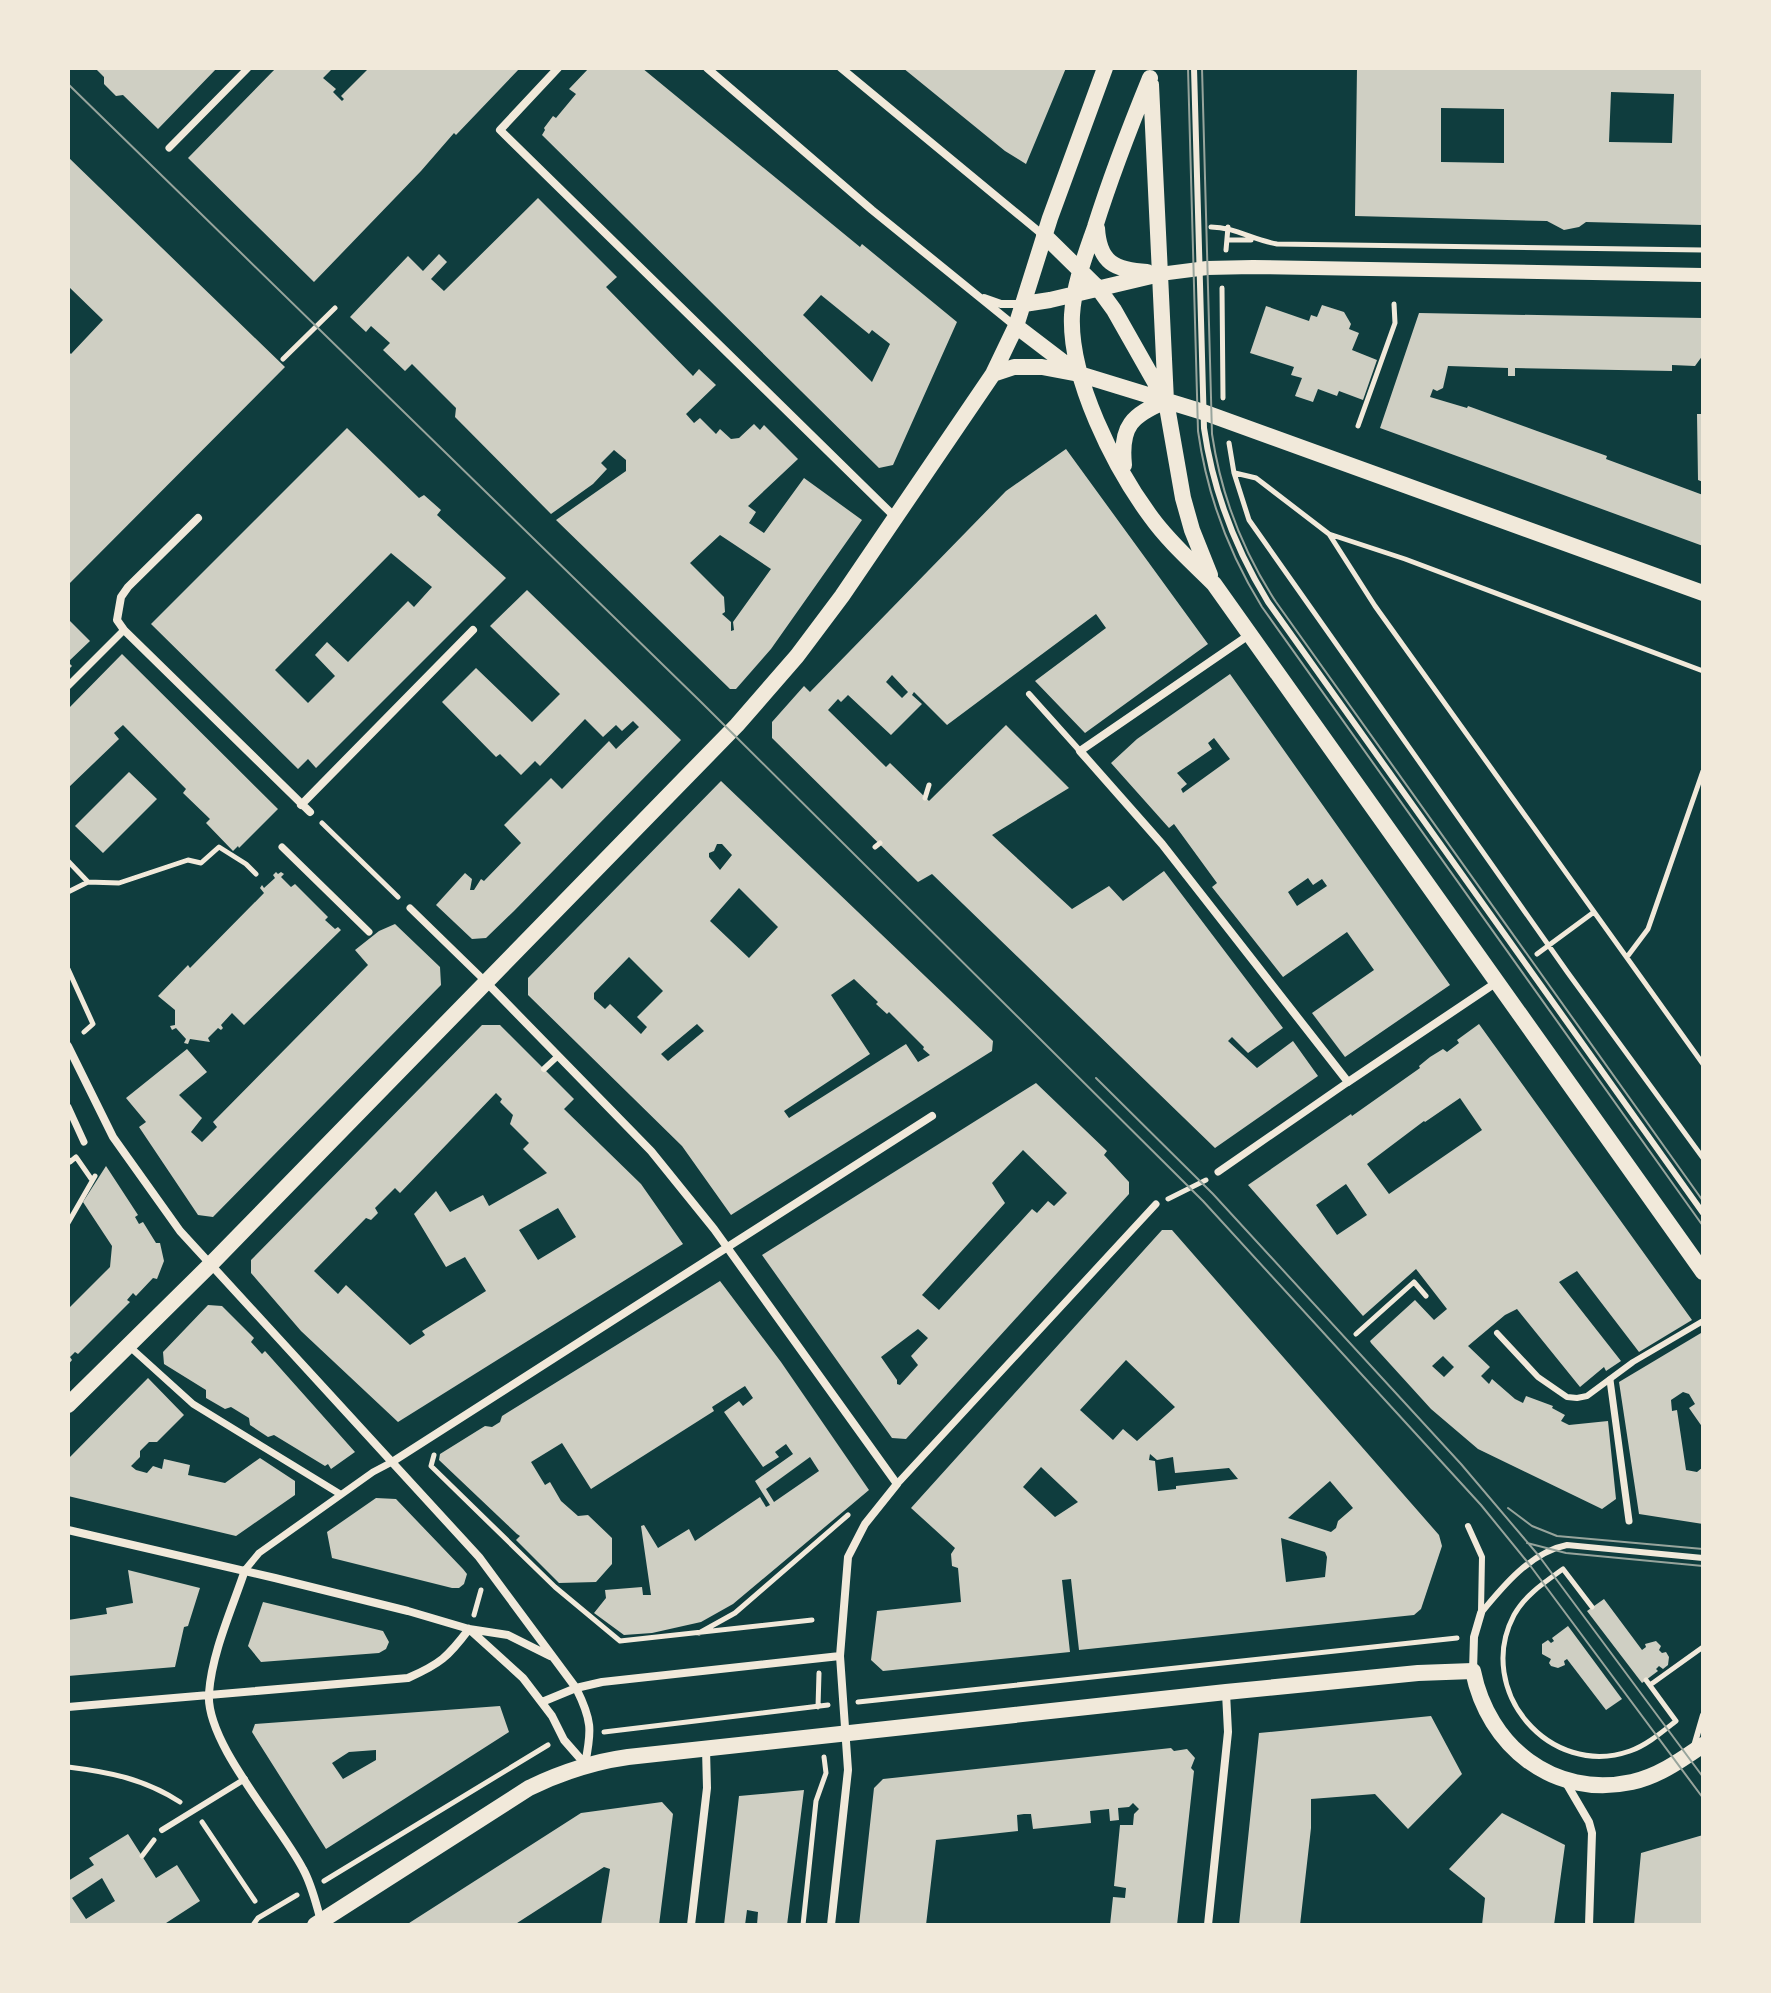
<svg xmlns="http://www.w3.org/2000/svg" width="1771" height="1993" font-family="Literata,serif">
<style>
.building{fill:#cfcfc3;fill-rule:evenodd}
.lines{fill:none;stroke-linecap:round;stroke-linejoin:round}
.path{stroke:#f1e9da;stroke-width:5}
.service{stroke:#f1e9da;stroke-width:6}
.pedestrian{stroke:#f1e9da;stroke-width:7}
.minor{stroke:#f1e9da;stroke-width:8}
.tertiary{stroke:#f1e9da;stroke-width:14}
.secondary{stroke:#f1e9da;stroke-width:16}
.tram{stroke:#97a49c;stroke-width:2}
</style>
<rect width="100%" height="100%" fill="#0f3d3e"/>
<path class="building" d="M95,68H217L158,129L123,95L116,96L104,84V77Z
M276,68H333L323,78L336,89L333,92L342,101L344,99L341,96L369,68H520L456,135L454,133L421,171L314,282L188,158Z
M589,68H642L860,247L862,244L957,322L893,465L879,468L542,135L545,130L544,128L553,116L556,118L576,94L569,89ZM821,295L869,334L872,330L890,344L872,382L803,315Z
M903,68H1066L1026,164L1005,151Z
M1357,68H1703V225L1586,222L1579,227L1564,230L1547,221L1355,216ZM1611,92L1674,94L1672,143L1609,142ZM1441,108L1504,109V163L1441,162Z
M68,157L285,367L68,585V351L71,354L103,320L68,286Z
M538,198L617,277L606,287L693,376L699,369L716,385L686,414L694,423L700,418L716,434L720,429L731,439L739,438L754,424L760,430L764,425L798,459L748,506L756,512L749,523L764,533L804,478L862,520L771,649L736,689H730L556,520L626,471V460L614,450L601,463L607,469L593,484L551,514L455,417L456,408L412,364L405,371L383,350L390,343L371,326L366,332L350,317L408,256L423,271L439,254L447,262L431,279L444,291ZM720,535L771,569L733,622L734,630L731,631V622L722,614L725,612L724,597L690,563Z
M1322,305L1344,312L1351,324L1349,329L1359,333L1352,350L1377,360L1363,400L1339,391L1337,396L1318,389L1313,402L1295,396L1302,378L1291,375L1294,367L1250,353L1266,306L1309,321L1311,315L1317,317Z
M1419,313L1703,318V355L1695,366L1672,365V371L1515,368V376H1508V368L1448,366L1443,388L1437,391L1433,389L1430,397L1467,408L1468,406L1537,431L1607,456L1606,459L1703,495V546L1380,428Z
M1697,414H1703V482L1698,480Z
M347,428L419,498L424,495L441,510L437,515L506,578L316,768L308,759L298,769L151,624ZM391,553L432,587L414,607L408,601L348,662L327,642L315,655L335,676L308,703L275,670Z
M1066,449L1208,644L1085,733L1035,681L1106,628L1096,614L947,725L914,692L912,695L922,704L891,735L848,695L841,702L838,699L828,710L886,767L890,763L929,801L1006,725L1069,788L992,835L1072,909L1109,886L1123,901L1164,871L1283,1028L1248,1053L1232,1037L1228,1041L1257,1068L1293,1041L1318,1076L1215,1148L932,874L918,882L772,738V722L804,686L810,692L1006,491ZM892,675L908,692L902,698L886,682Z
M527,590L681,740L514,911L486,938L472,939L436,905L465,873L472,879L470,890H474L481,879L484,881L521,843L504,825L551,778L562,789L609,741L616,749L639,727L633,721L622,731L616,725L603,737L585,719L540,766L535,761L521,775L500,754L496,757L442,702L476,668L532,722L560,694L490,626Z
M68,619L90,641L68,662L72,666L68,670Z
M122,654L278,809L239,848L238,846L233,851L206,823L210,819L183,793L186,789L123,725L114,733L119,739L68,788V709Z
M1230,674L1450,985L1345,1057L1312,1013L1374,970L1347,932L1283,977L1212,887L1217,883L1174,824L1169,828L1111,763L1137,739ZM1214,738L1230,759L1183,793L1181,789L1187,784L1177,773L1212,749L1208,743ZM1308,878L1313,885L1322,879L1327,886L1297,906L1288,892Z
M129,772L157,799L103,853L75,826Z
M721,781L993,1041L992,1051L731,1215L682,1146L528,995V978ZM717,844H722L732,855L720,870L709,857V853L714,851ZM739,888L778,927L749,958L710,921ZM629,957L663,991L637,1017L647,1027L641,1034L610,1004L605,1009L594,999V993ZM854,979L878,1002L876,1004L887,1014L889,1012L924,1047L923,1049L930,1055L918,1062L906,1044L789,1118L784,1111L870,1054L831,995ZM697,1024L704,1031L668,1061L661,1054Z
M276,872L278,874L281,872L284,874L281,877L291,887L295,884L328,917L325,920L335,929L338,927L341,930L244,1025L232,1013L221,1025L223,1028L221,1030L218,1028L208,1038L210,1042L190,1039L188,1044L184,1043L186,1039L176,1028L172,1030L170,1026L175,1025V1010L158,996L188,965L190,968L264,893L260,888L262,885L264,888L275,878L273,875Z
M395,924L440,967L441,985L213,1217L198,1215L139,1127L146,1122L126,1098L187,1049L207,1072L179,1095L202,1118L191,1132L202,1142L217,1127L213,1122L368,965L355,950L379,931Z
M1479,1024L1692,1320L1639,1352L1577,1271L1559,1282L1621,1361L1606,1371L1604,1367L1580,1387L1517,1309L1505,1315L1468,1346L1490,1367L1481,1376L1489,1384L1492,1379L1515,1399L1523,1403L1526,1396L1553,1406L1552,1408L1565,1415L1561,1421L1569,1425L1608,1421L1616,1499L1602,1509L1478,1449L1431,1409L1371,1343L1370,1341L1415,1300L1434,1320L1447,1309L1416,1269L1363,1316L1248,1185L1351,1114L1352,1116L1420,1068L1419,1066L1430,1057L1443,1049L1447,1052L1459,1043L1457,1040ZM1460,1098L1482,1130L1389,1194L1367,1164L1424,1121L1425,1122ZM1346,1184L1367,1215L1337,1235L1316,1205ZM1443,1356L1454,1367L1444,1377L1432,1366Z
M482,1025H500L574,1099L564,1109L641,1184L683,1244L398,1422L301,1331L251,1273V1260ZM496,1093L502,1099L500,1102L513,1115L510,1124L529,1143L523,1149L547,1173L489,1206L483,1195L450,1212L436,1191L414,1214L446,1267L465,1257L486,1291L422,1331L425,1335L410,1345L346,1285L338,1294L314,1271L366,1218L371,1220L378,1213L375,1208L395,1188L400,1193ZM558,1208L576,1237L538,1260L519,1230Z
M1036,1083L1107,1151L1104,1155L1129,1182V1194L906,1439L892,1438L762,1255ZM1023,1150L1067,1193L1054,1206L1048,1201L1037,1213L1032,1209L939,1310L922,1295L1005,1203L992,1183ZM918,1329L928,1338L911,1356L918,1365L900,1385L897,1384V1380L881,1357Z
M106,1166L138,1215L135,1217L139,1224L143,1222L156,1243H160L164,1261L157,1279L153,1278L136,1296L133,1293L127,1300L130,1302L78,1354L75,1352L70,1357L72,1360L68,1365V1309L110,1267L112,1246L83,1202Z
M1162,1230H1172L1439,1535L1442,1546L1421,1609L1414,1615L1079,1650L1071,1579L1062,1580L1070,1652L883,1671L871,1660L877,1611L961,1602L958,1568L952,1566L951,1554L955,1548L911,1508ZM1126,1360L1175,1407L1137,1441L1123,1429L1113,1440L1080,1410ZM1150,1454L1157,1460L1173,1457L1175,1473L1229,1468L1238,1479L1176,1486V1489L1158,1491L1155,1461L1149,1460ZM1041,1467L1078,1502L1055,1517L1023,1487ZM1330,1481L1353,1508L1338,1521L1336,1528L1331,1532L1288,1518ZM1281,1538L1325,1552L1327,1557L1325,1577L1286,1582Z
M720,1281L781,1362L869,1490L733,1604L701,1622L652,1633L624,1635L594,1613L606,1598L605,1590L642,1587L643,1595H651L641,1526L644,1525L658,1548L689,1529L695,1541L760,1497L766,1507L770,1505L755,1481L793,1454L786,1444L775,1452L779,1457L763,1467L724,1412L739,1401L743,1406L753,1398L745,1386L712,1407L714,1411L591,1489L562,1443L531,1462L545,1485L550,1482L561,1501L578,1516L588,1515L612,1538V1564L596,1582L559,1583L516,1540L520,1536L517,1534L439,1460L440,1454L485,1426L492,1427L500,1422L502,1416ZM810,1457L819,1471L774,1502L766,1489Z
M208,1305L222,1306L254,1338L251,1342L262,1354L265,1351L355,1452L331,1469L328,1464L325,1466L274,1435L268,1437L250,1425L249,1418L231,1407L225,1409L206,1398V1390L164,1364L163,1352Z
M1701,1333L1703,1336V1428L1689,1408L1695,1404L1689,1394L1683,1392L1671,1400L1672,1411L1677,1410L1686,1470L1697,1472L1703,1467V1524L1639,1514L1619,1382Z
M148,1378L184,1415L157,1442H149L140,1451V1457L131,1466L136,1470L147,1473L153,1466L162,1469L164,1459L190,1465L188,1475L225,1483L260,1458L295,1481V1495L236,1536L68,1496V1459Z
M376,1498L396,1499L463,1569L467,1574L464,1584L459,1588H452L332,1558L327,1532Z
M128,1570L200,1588L188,1626L184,1627L175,1667L68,1676V1620L107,1614L106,1608L133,1603Z
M1604,1599L1642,1650L1646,1647L1645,1644L1656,1641L1661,1646L1659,1650L1662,1653L1666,1652L1669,1657L1668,1665L1663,1669L1659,1666L1656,1669L1658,1671L1642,1683L1587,1611Z
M263,1602L383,1631L389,1642L386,1649L379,1653L261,1662L248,1646Z
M1568,1626L1622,1699L1606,1710L1567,1659L1564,1661L1565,1665L1558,1668L1551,1666L1549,1663L1551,1659L1542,1654V1644L1548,1640L1551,1643L1554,1641L1552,1638Z
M500,1706L509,1732L326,1849L252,1732L255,1724ZM376,1750V1760L343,1779L332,1763L349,1752Z
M1431,1716L1462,1774L1408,1829L1375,1794L1311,1799V1828L1300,1925H1239L1259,1733Z
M1171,1748L1174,1751L1187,1749L1195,1758L1191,1768L1194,1771L1177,1925H1110L1113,1897L1125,1898L1126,1888L1114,1886L1120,1825H1133L1134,1814L1139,1809L1133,1803L1129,1807L1118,1808L1119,1820L1110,1821L1109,1809L1090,1811L1091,1823L1033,1829L1031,1814H1024L1017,1815L1018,1831L936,1840L926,1925H859L874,1788L883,1779Z
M804,1790L787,1925H757L758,1912L747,1910L745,1925H724L739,1796Z
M662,1802L673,1814L659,1925H601L610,1869L604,1867L514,1925H406L581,1813Z
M1502,1813L1565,1845L1554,1925H1482L1485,1898L1449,1869Z
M128,1834L156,1878L177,1865L200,1901L163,1925H68V1881L94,1865L89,1858ZM102,1878L115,1901L86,1919L72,1898Z
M1703,1835V1925H1634L1641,1853Z"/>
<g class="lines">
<path class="path" d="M1211,227C1234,227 1253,240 1277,244L1703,250
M1228,240H1251
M1226,250L1228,227
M1222,288L1223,398
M283,359L335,308
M1358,426L1395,323L1394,304
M1229,443L1234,473L1249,520L1568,973L1703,1158
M1235,473L1256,478L1329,534
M1703,671L1405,559L1329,534L1375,606L1703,1064
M925,798L929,785
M322,823L398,897
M875,847L880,843
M68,861L88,882L119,883L188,860L201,863L219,847L246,864L256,874
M68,892L88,882
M1537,954L1594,912
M1627,957L1648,929L1703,771
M68,969L93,1024L84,1032
M68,1159L70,1162L76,1157L92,1180
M1168,1199L1206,1180
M68,1223L95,1176
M1356,1334L1414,1282L1426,1296
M434,1455L431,1466L555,1587L620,1641L812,1620
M1592,1607L1563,1569C1545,1582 1525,1595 1514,1615C1474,1691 1550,1779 1630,1751C1647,1745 1662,1732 1676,1721L1646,1680
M474,1615L481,1590
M699,1633L735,1613L848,1515
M1650,1685L1703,1647
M858,1702L1457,1638
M818,1707L819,1673
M604,1732L828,1705
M68,1767C109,1772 145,1779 180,1802
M202,1822L255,1901
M142,1856L154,1840
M324,1881L548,1745
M253,1925L258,1918L297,1895
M803,1925L816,1801L826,1773L824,1757"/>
<path class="service" d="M1194,68L1204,428C1213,491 1235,548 1268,602L1703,1213
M1029,694L1080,751
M544,1069L558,1056
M1497,1333L1538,1377L1567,1397L1577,1398L1587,1396L1633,1362L1703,1321
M1468,1526L1482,1557L1481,1611
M1481,1613C1503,1586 1531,1552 1567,1545L1703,1558
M1694,1746L1703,1715
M162,1830L245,1779"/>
<path class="pedestrian" d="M169,148L248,68
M68,686L124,630
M282,847L369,932
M410,908L486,982
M68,1107L84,1142
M1218,1172L1348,1082
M130,1347L193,1404L340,1494
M1610,1380L1629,1521
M897,1484L1156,1204
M245,1570L259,1553L373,1472L392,1462"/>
<path class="minor" d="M558,68L500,130L896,518
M707,68L872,210L1015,326
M841,68L1043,235
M984,298L1001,304H1024
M198,518L128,587L121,597L117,620L124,630L310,812
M1249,635L1080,751L1162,844L1348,1082L1497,982
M301,805L473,630
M486,982L651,1151L714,1229L897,1484L865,1524L848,1557L840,1656L848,1770L831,1925
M68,1046L113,1137L180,1231L479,1557L576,1688C592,1720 592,1730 585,1764
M392,1462L932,1116
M68,1530L275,1578L408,1611L469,1629L508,1635L550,1656
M245,1570C232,1609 212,1652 209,1693C205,1743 280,1824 303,1869C312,1885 316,1904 321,1921
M469,1629L523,1678L552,1716L564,1740L585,1764
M1473,1671L1474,1637L1481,1613
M542,1702L576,1688L602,1682L840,1656
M68,1707L408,1678C440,1664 448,1657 469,1629
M1565,1781L1589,1822L1592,1833L1589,1925
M691,1925L707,1788L706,1749
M1208,1925L1228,1732L1226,1693"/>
<path class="tertiary" d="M1160,274L1207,268L1253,267L1703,275"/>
<path class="secondary" d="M1150,78C1130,127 1111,176 1095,227C1085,256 1074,284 1072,315C1069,378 1114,467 1151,517C1169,542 1192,562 1214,584L1703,1272
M1151,85L1166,401L1183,498L1192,530L1210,575
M1097,228C1099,263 1115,270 1147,272
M1044,235L1098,288L1114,310L1165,400
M1024,304L1050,300L1160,274
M1016,326L1075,371
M993,374L1014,367H1042L1079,374L1203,412L1703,593
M1124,465C1120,426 1132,415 1166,401
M68,1405L209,1266L737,725L797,656L842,596L993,374L1016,326L1050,218L1105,68
M315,1925L529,1788C562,1772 592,1762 628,1757L1226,1692L1418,1673L1473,1671C1488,1746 1553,1799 1632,1782C1659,1776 1681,1760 1703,1745"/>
<path class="tram" d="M1188,68L1198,431C1207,495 1228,552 1262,607L1703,1226
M1202,68L1212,434C1221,495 1242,550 1276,602L1703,1201
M68,84L701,702L1203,1201L1481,1505L1529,1564L1703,1798
M1096,1078L1213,1194L1461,1464L1539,1556L1703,1777
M1508,1508L1532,1526L1557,1536L1703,1549
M1527,1543L1566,1553L1703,1566"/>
</g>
<rect width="1771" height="1993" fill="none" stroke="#f1e9da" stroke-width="140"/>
</svg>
